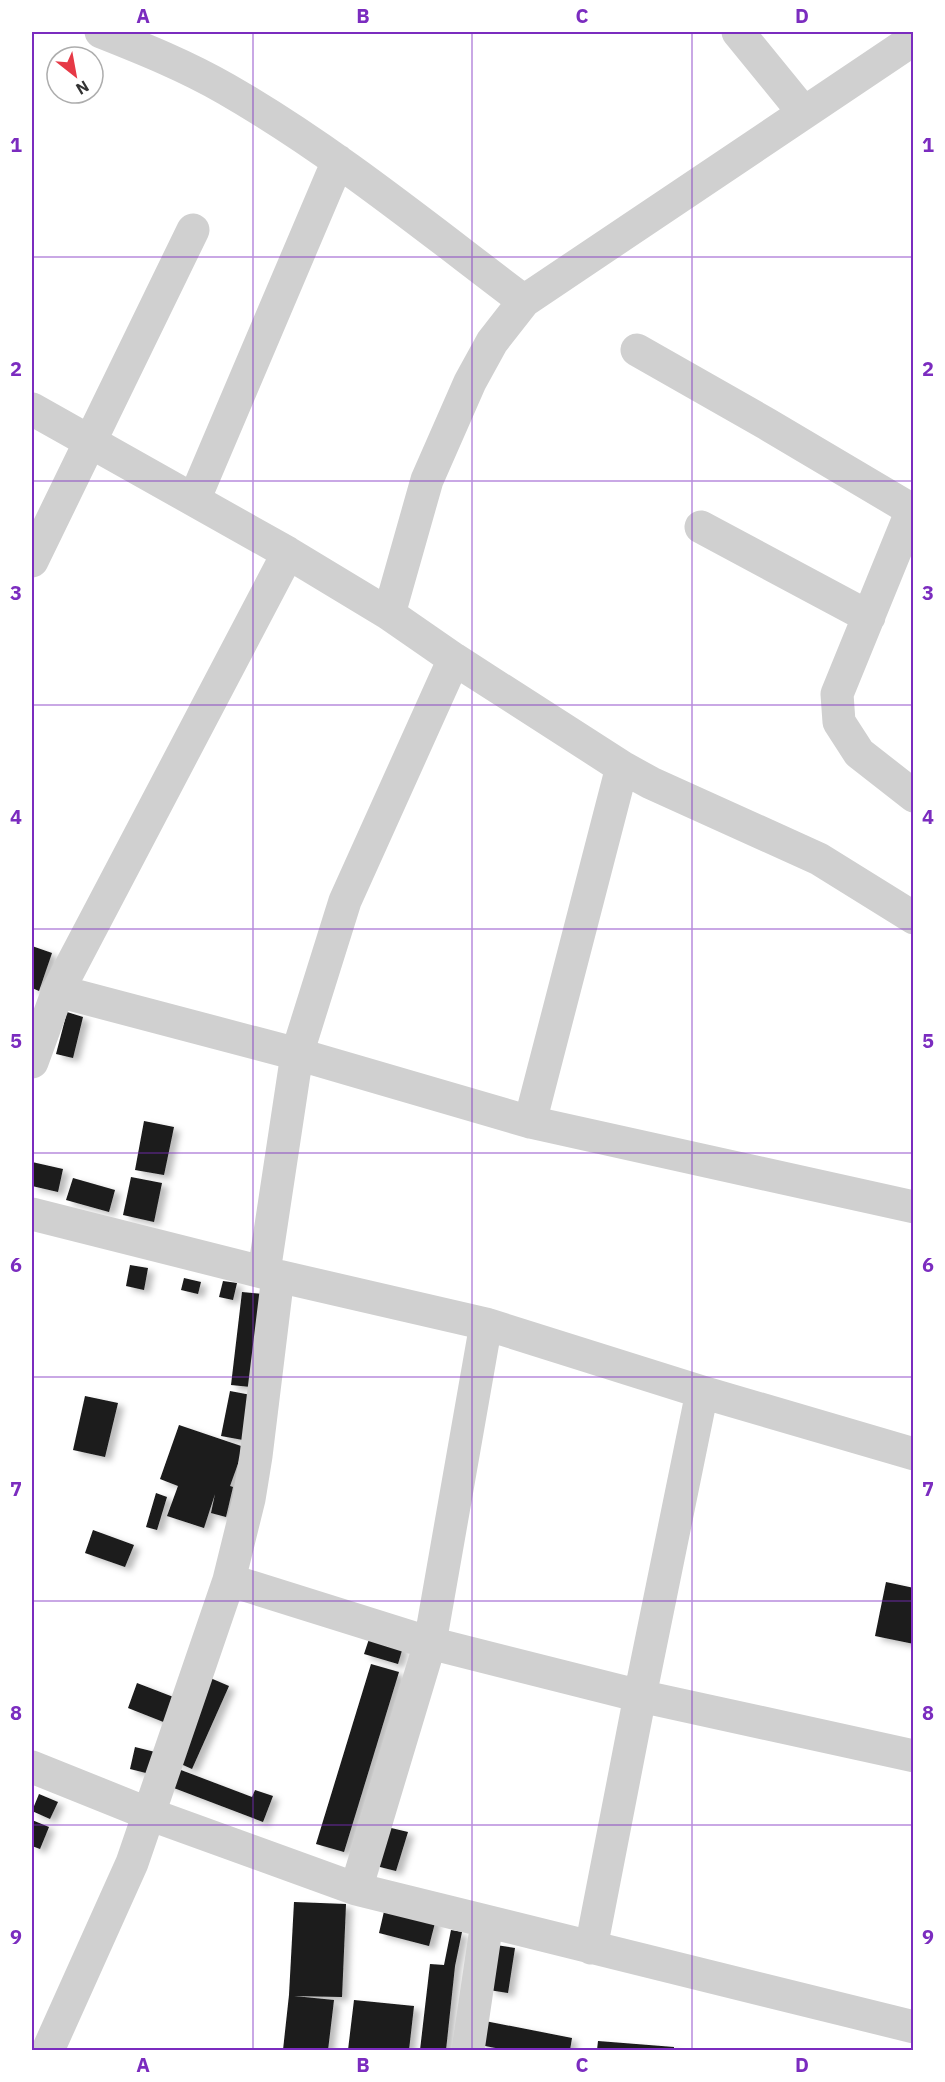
<svg xmlns="http://www.w3.org/2000/svg" width="945" height="2082" font-family="'IBM Plex Sans',sans-serif">
<style>
.building{fill:#1a1a1a;filter:url(#shadow)}
.lines{fill:none;stroke-linecap:round;stroke-linejoin:round}
.minor{stroke:#d0d0d0;stroke-width:33}
.grid{fill:none;stroke:#7b2cbf;stroke-width:1.5;stroke-opacity:0.55}
.neatline{fill:none;stroke:#7b2cbf;stroke-width:2}
.grid-label{font-size:20px;text-anchor:middle;font-weight:bold;fill:#7b2cbf}
</style>
<defs>
<filter id="shadow"><feDropShadow dx="6" dy="4" stdDeviation="3" flood-color="#0004"/></filter>
</defs>
<rect width="100%" height="100%" fill="#fff"/>
<path class="building" d="M32,946L52,953L39,991L32,988Z
M67,1012L83,1017L73,1058L56,1054Z
M144,1121L174,1127L164,1175L135,1170Z
M32,1162L63,1169L58,1192L32,1186Z
M131,1177L162,1183L154,1222L123,1215Z
M73,1178L115,1190L109,1212L66,1200Z
M130,1265L148,1268L144,1290L126,1286Z
M184,1278L201,1282L198,1294L181,1290Z
M223,1281L237,1283L233,1300L219,1297Z
M242,1292L263,1294L251,1387L231,1385Z
M230,1391L251,1395L243,1440L221,1436Z
M85,1396L118,1403L105,1457L73,1450Z
M179,1425L244,1447L230,1486L233,1487L226,1517L211,1513L215,1494L204,1528L167,1516L178,1486L160,1479Z
M156,1493L167,1497L157,1530L146,1527Z
M93,1530L134,1545L125,1567L85,1553Z
M886,1582L914,1588V1644L875,1636Z
M370,1636L403,1647L398,1664L364,1654Z
M371,1664L399,1672L344,1852L316,1844Z
M208,1677L229,1686L192,1769L172,1760Z
M137,1683L176,1698L166,1723L128,1708Z
M135,1747L155,1752L150,1774L130,1769Z
M173,1767L252,1797L255,1790L273,1796L263,1822L166,1785Z
M39,1794L58,1802L50,1819L32,1811Z
M32,1820L49,1827L40,1849L32,1846Z
M387,1827L408,1832L396,1871L376,1866Z
M294,1902L346,1904L342,1997L294,1996L334,2000L328,2050H283L289,1995Z
M385,1907L436,1919L429,1946L379,1933Z
M451,1930L462,1932L455,1966L446,2050H420L430,1964L444,1965Z
M496,1945L515,1948L508,1993L489,1990Z
M354,2000L414,2006L409,2050H348Z
M485,2021L572,2038L570,2050H506L480,2045Z
M598,2041L674,2047V2050H597Z"/>
<g class="lines">
<path class="minor" d="M101,32C144,49 186,66 226,89C332,150 427,228 524,301
M738,32L804,113
M637,350L767,424L912,510L837,694L839,722L859,753L914,796
M32,409L288,553L389,614L454,659L622,767L651,783L819,859L914,918
M194,500L338,161
M701,527L869,617
M32,561L193,230
M389,614L427,480L470,382L492,342L524,301L914,39
M58,991L297,1054L530,1122L914,1207
M32,1062L58,991L288,553
M530,1122L622,767
M32,1214L278,1276L486,1324L702,1392L914,1454
M264,1272L297,1054L345,901L454,659
M229,1580L430,1643L640,1696L914,1756
M32,1767L149,1814L356,1889L914,2027
M356,1889L430,1643L486,1324
M591,1948L640,1696L702,1392
M48,2050L132,1863L229,1580L249,1499L256,1456L278,1276
M468,2050L487,1922"/>
</g>
<path class="grid" d="M253,32V2050M472,32V2050M692,32V2050M32,257H914M32,481H914M32,705H914M32,929H914M32,1153H914M32,1377H914M32,1601H914M32,1825H914"/>
<rect width="945" height="2082" fill="none" stroke="#ffffff" stroke-width="66"/>
<g transform="translate(75 75) rotate(149)"><circle r="28" fill="#ffffff" stroke="#adadad" stroke-width="1.5"/>
<path d="M0-4.5L10 22L0 15L-10 22Z" fill="#e63946"/>
<text y="-9" font-size="16" font-weight="bold" text-anchor="middle" fill="#333333">N</text>
</g>
<rect x="33" y="33" width="879" height="2016" class="neatline"/>
<g class="grid-label">
<text x="143" y="23">A</text>
<text x="363" y="23">B</text>
<text x="582" y="23">C</text>
<text x="802" y="23">D</text>
<text x="16" y="152">1</text>
<text x="928" y="152">1</text>
<text x="16" y="376">2</text>
<text x="928" y="376">2</text>
<text x="16" y="600">3</text>
<text x="928" y="600">3</text>
<text x="16" y="824">4</text>
<text x="928" y="824">4</text>
<text x="16" y="1048">5</text>
<text x="928" y="1048">5</text>
<text x="16" y="1272">6</text>
<text x="928" y="1272">6</text>
<text x="16" y="1496">7</text>
<text x="928" y="1496">7</text>
<text x="16" y="1720">8</text>
<text x="928" y="1720">8</text>
<text x="16" y="1944">9</text>
<text x="928" y="1944">9</text>
<text x="143" y="2072">A</text>
<text x="363" y="2072">B</text>
<text x="582" y="2072">C</text>
<text x="802" y="2072">D</text>
</g>
</svg>
